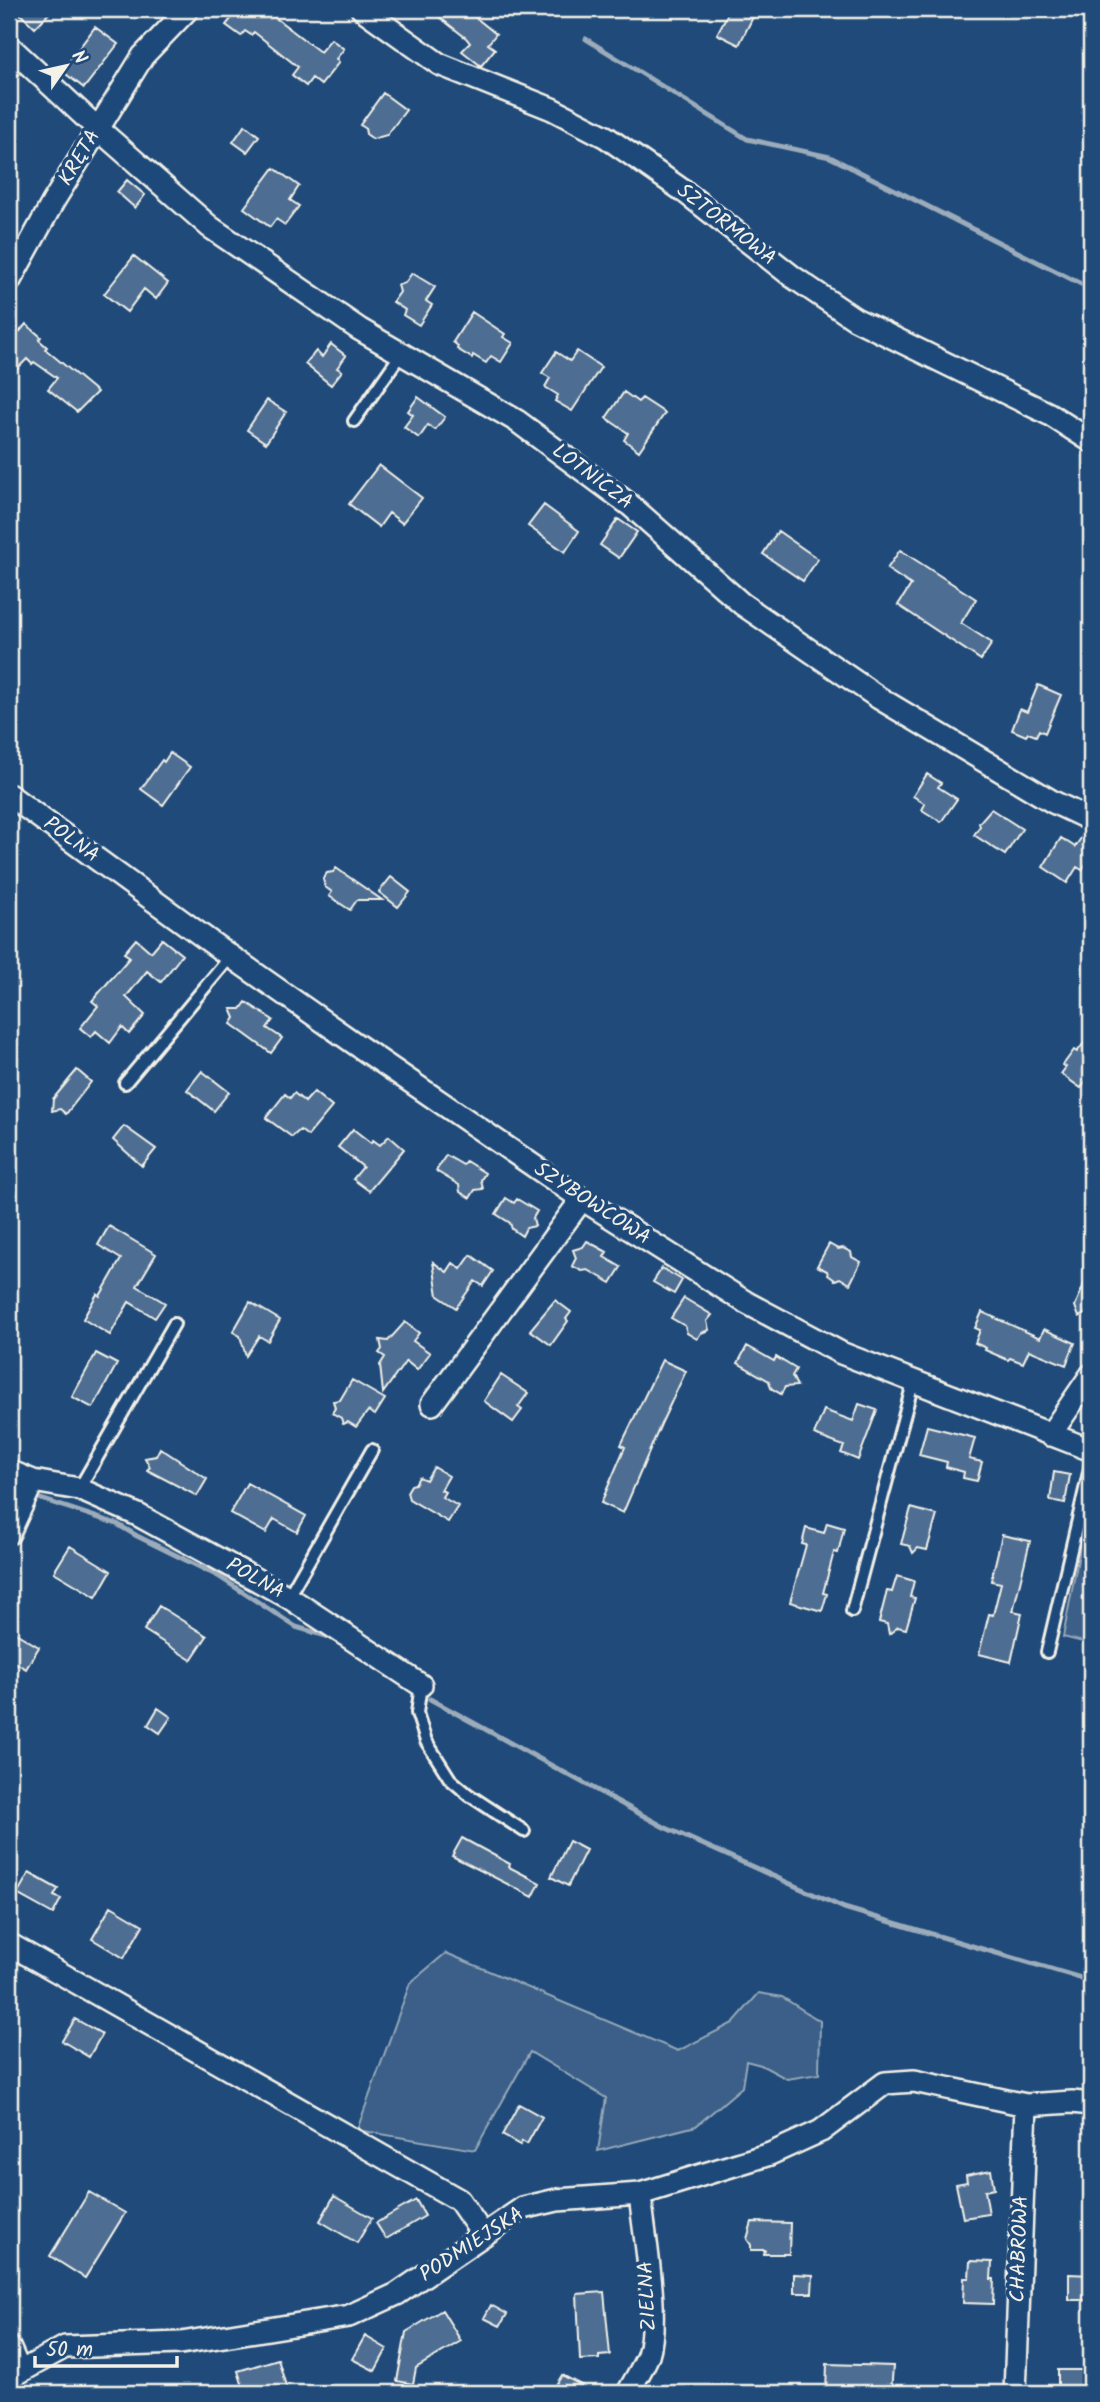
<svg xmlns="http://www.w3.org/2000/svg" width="1100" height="2402" font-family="Kalam,sans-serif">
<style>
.green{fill:#3a5f88;stroke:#97a8b8;stroke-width:2}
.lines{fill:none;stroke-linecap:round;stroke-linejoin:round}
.stream{stroke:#9cacbb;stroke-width:5}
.building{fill:#4d6e92;stroke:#f4f1e8;stroke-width:2}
.service-casing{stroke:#f4f1e8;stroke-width:16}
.minor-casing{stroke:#f4f1e8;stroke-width:26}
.service{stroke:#1f4a7a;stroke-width:10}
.minor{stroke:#1f4a7a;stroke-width:21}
.labels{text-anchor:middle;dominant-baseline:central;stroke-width:7;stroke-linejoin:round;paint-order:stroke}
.street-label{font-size:21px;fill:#f4f1e8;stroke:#1f4a7a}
</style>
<rect width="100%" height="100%" fill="#1f4a7a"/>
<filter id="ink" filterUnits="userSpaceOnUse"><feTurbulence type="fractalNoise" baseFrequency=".0143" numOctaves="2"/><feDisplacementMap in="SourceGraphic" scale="14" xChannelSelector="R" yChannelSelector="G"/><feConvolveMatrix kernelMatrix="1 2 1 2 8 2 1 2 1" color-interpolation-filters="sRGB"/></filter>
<g filter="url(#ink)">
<path class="green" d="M1085,1522L1091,1524V1644L1063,1637Z
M446,1953L678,2051L733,2023L759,1993L782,1997L820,2021L819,2074L787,2079L761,2065L746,2061L742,2087L696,2126L598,2151L606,2098L530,2052L475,2150L357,2130L410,1983Z"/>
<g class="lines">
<path class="stream" d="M586,39L747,139L830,157L1091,289
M9,1494H16
M38,1498L117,1524L137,1536L218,1576L296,1627L333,1638
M430,1699L664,1827L844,1908L1091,1981"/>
</g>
<path class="building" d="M15,9H53L35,28Z
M239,9H264L320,52L331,39L344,49L336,59L339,62L321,85L312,78L306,86L292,75L298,67L254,32L251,35L245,31L241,36L226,25Z
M429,9H465L496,34L488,44L495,49L481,66L462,51L470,43L466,38Z
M730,9H757L739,45L717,34Z
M95,27L118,44L84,88L62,71Z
M383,93L406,110L387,135L373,139L366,134L365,128L360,125Z
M245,125L259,136L247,152L233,142Z
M274,168L299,186L290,200L299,206L285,225L276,219L270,227L244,208Z
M127,180L145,195L135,208L117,192Z
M134,256L168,283L156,299L144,289L127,312L104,294Z
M412,273L435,287L426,301L432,305L419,325L403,315L405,310L393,302L400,292L398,285L405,283Z
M472,312L505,334L503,337L513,343L501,362L491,356L486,363L473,355L472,358L457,349L458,346L453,342Z
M26,324L41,337L39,340L47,347L45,349L97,392L77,412L48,389L57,378L34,362L32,364L27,359L9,377V344Z
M331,344L346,356L337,368L342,371L331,385L305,364L316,351L322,357Z
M577,351L601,367L572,411L555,401L558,395L545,387L550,378L542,373L556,352L570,361Z
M624,392L638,402L642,398L665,413L639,451L624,440L628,433L606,418Z
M418,397L445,417L435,430L428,425L419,438L404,427L413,415L408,411Z
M267,400L286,412L266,443L247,430Z
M379,465L422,498L402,523L389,513L379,527L349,504Z
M544,505L579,531L565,552L528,526Z
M618,519L637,532L619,558L600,545Z
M778,531L818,559L803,581L763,554Z
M900,550L976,599L961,623L992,643L981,660L898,605L911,585L887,569Z
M1038,685L1061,695L1045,733L1039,730L1036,736L1028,733L1026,736L1012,730L1020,709L1027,712Z
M170,753L190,767L163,805L141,789L162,760L164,762Z
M927,774L941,783L938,787L957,799L941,822L922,810L925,804L913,796Z
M991,809L1022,829L1005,855L974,835L980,826L979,823Z
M1085,832L1091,833V856L1082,870L1077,867L1067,883L1043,867L1061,838L1075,847Z
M336,868L382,900H357L350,910L329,896L332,892L325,887L323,879L327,873L333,872Z
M391,877L410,892L398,907L379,892Z
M136,939L151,952L162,939L182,955L161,982L147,971L126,997L145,1015L129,1034L122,1027L110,1043L96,1031L91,1037L80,1028L98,1006L92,1001L130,957L124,953Z
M246,1002L273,1020L267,1028L282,1038L271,1053L231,1024L235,1018L231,1009H241Z
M1091,1034V1074L1081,1088L1061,1074L1066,1067L1063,1065L1074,1050L1077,1052Z
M77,1070L91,1082L66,1114L60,1109L52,1111L53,1099Z
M202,1071L229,1092L214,1111L187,1090Z
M314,1092L332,1107L308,1136L300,1130L292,1137L266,1118L285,1094L290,1098L294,1093L305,1102Z
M124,1126L156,1149L142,1166L113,1140Z
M353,1129L371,1143L373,1140L380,1145L389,1136L404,1149L369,1191L353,1179L363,1167L338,1147Z
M446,1155L463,1165L466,1161L485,1173L481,1180L483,1189L475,1190L470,1198L460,1192L459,1185L436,1171Z
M506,1198L514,1203L517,1199L537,1211L533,1218L535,1226L526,1228L522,1236L512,1229L510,1223L496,1214Z
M109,1226L156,1254L137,1286L165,1303L155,1318L129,1302L110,1335L83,1319L97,1294L100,1296L121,1259L98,1245Z
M587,1241L607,1252L604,1257L621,1267L611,1283L588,1270L582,1271L572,1266L576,1258L573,1250L583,1247Z
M829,1244L838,1249L843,1248L851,1252L852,1257L861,1262L850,1284L840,1278L835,1280L828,1275L827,1271L817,1266Z
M471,1255L493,1271L483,1286L475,1281L456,1308L438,1296L433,1262L447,1272L453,1263L461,1269Z
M662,1268L682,1280L674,1294L653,1282Z
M1091,1268V1310L1079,1317L1075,1306Z
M684,1298L712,1315L707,1321L709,1330L701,1333L697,1339L687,1333L685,1326L671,1318Z
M555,1300L571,1312L566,1319L568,1321L551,1345L530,1330Z
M250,1302L280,1320L268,1341L259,1336L246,1356L240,1336L233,1332Z
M982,1312L1040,1338L1044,1329L1075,1343L1066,1365L1029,1350L1023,1363L1010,1358L1008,1360L985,1350L986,1348L975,1343L980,1330L975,1328Z
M405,1322L419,1333L413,1341L430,1353L417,1370L406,1361L383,1393L380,1365L385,1357L379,1353L382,1349L380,1340L388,1341Z
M747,1346L774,1361L776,1357L796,1369L792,1376L797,1386L785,1387L781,1394L771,1388L769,1381L738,1363Z
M96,1353L117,1364L93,1408L72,1397Z
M662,1360L686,1371L661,1424L623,1513L601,1503L625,1447L621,1445Z
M501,1375L528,1393L518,1407L522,1410L513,1422L484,1401Z
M352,1380L385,1399L375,1415L368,1411L356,1427L348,1422L343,1424L341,1418L332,1413L335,1408L333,1401L340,1400Z
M859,1404L877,1410L858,1460L841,1453L844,1446L814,1435L824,1410L853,1421Z
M927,1426L975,1438L969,1459L982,1462L977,1481L963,1478L964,1472L946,1467L947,1462L919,1455Z
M160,1448L207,1479L197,1496L147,1470L150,1467L145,1458L156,1456Z
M434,1467L449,1476L441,1490L445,1492L442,1497L458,1506L448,1522L409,1499L407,1492L411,1485L415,1484L419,1477L426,1480Z
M1054,1472L1070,1475L1065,1503L1050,1500Z
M247,1483L306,1516L297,1532L274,1519L266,1533L230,1513Z
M911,1508L937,1515L927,1550L918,1548L913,1553L910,1546L901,1544Z
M827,1523L844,1528L838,1553L834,1552L823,1593L827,1594L822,1611L790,1602L806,1545L802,1544L806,1528L824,1533Z
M1002,1535L1030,1541L1013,1611L1022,1613L1011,1662L979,1654L989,1614L993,1615L1001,1583L991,1581Z
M70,1546L111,1571L96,1597L54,1572Z
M897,1576L914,1581L910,1597L915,1598L906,1629L898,1627L889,1634L887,1624L879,1622L887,1591L892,1592Z
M159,1606L207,1636L191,1660L144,1630Z
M9,1629L39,1647L26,1669L9,1659Z
M158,1708L171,1717L160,1733L148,1725Z
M462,1838L510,1864L509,1867L540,1883L533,1897L452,1856Z
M569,1841L586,1850L568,1886L551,1877Z
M29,1873L58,1889L54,1896L61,1899L53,1914L17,1894Z
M111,1906L143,1925L124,1958L92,1939Z
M75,2019L102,2034L89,2057L62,2041Z
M519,2104L542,2117L527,2144L522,2141L520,2145L502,2135Z
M991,2170L994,2189L985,2191L989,2214L963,2218L956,2184L967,2182L966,2175Z
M89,2192L125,2213L85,2278L50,2256Z
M334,2196L372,2218L357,2243L320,2221Z
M416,2200L425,2216L386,2239L376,2223Z
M752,2222L790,2223L789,2254H764L765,2250H751V2245L747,2239Z
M970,2261L992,2262L991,2279H994L993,2304L963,2303L964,2278H969Z
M794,2274L813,2275L812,2293H794Z
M1069,2274L1091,2275L1090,2300H1069Z
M604,2292L610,2355L599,2356V2359L580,2360L577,2294Z
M491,2305L507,2314L500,2326L484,2318Z
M442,2310L461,2341L416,2368L413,2384L397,2381L406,2332Z
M365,2336L387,2349L375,2371L352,2359Z
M278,2359L288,2393H245L238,2371Z
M827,2364L893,2366L891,2393H826Z
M1058,2370H1091V2393H1058Z
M562,2375L596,2393H551Z"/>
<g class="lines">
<g class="service-casing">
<path id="service" d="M354,421L401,354
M125,1083L231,956
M79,1489L174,1324
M288,1597L372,1450
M852,1611L913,1383
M1047,1652L1091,1464
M421,1685L417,1713L426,1741L450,1779L469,1795L524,1831"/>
</g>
<g class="minor-casing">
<path id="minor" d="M362,9L439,64L552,109L606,137L685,192L793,277L855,319L1049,414L1091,441
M9,46L97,128L210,227L359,329L517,421L630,505L742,604L879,698L1053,802L1091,820
M9,282L53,202L143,56L188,9
M9,795L216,946L357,1045L582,1199L747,1303L841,1353L1091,1450
M432,1404L582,1199
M1050,1435L1091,1375
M9,1471L33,1481L79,1489L138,1515L288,1597L421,1685
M9,1533L33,1481
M9,1944L459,2200L483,2235
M9,2347L19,2370
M9,2378L65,2347L181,2343L349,2316L397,2294L523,2208L557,2200L640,2194L770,2154L821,2131L885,2083L914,2081L1026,2105L1072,2102L1091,2104
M628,2393C634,2381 643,2368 648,2355C660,2318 644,2235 640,2194
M1015,2393L1026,2105"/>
</g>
<use href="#service" class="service"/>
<use href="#minor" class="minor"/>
</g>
</g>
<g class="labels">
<g class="street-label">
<text transform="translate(80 158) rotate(-59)">KRĘTA</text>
<text transform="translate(726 225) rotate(38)">SZTORMOWA</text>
<text transform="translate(592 477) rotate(37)">LOTNICZA</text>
<text transform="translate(71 840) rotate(36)">POLNA</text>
<text transform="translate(592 1204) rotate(33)">SZYBOWCOWA</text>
<text transform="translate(255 1579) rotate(29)">POLNA</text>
<text transform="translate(472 2245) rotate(-33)">PODMIEJSKA</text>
<text transform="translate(1020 2249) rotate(-88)">CHABROWA</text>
<text transform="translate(648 2296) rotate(-93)">ZIELNA</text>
</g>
</g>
<rect width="1100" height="2402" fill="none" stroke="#1f4a7a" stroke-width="35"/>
<rect x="18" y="18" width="1065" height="2367" fill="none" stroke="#f4f1e8" stroke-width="2.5" filter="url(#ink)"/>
<g transform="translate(66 66) rotate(56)" stroke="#1f4a7a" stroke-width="5" paint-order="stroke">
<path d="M0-5L12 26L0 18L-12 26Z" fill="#f4f1e8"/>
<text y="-10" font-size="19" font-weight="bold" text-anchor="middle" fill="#f4f1e8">N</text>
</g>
<path d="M35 2356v10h142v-10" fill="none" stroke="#f4f1e8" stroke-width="3.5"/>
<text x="46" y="2356" font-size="21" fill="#f4f1e8" stroke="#1f4a7a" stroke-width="5" paint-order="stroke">50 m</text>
</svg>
